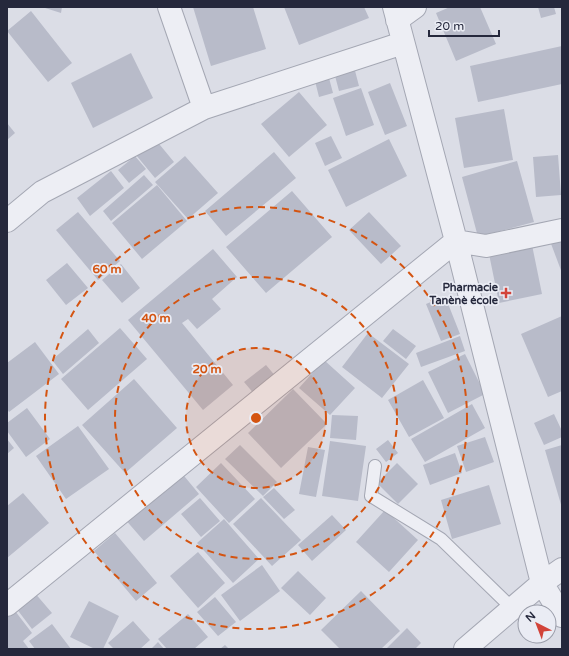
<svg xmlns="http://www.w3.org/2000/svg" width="569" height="656" font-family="'Varela Round',sans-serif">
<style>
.building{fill:#b8bbc9}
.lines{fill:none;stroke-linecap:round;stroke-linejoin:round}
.lane-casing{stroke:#a4a7b3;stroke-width:14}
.street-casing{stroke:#a4a7b3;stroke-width:24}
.lane{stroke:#edeef4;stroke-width:12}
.street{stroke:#edeef4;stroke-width:22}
.ring{fill:none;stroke:#d45411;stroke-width:2;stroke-dasharray:7 5}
.poi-dot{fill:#d24339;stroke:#eaecf4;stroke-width:1.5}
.labels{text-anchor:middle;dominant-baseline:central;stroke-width:3.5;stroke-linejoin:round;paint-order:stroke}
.poi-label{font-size:11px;font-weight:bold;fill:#25283c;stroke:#eaecf4;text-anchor:end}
.centre{fill:#d45411;stroke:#eaecf4;stroke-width:2}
.ring-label{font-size:12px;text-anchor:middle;font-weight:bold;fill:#d45411;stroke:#eaecf4;stroke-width:3.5;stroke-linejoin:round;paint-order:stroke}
</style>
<rect width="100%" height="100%" fill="#dbdde6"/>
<path class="building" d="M42,7H62L61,13Z
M193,7H253L266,49L211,66Z
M284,7H364L369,18L299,45Z
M450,7H480L496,44L456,61L436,13Z
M538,7H554L556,14L541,18Z
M31,11L72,63L48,82L7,31Z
M562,46V84L478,102L470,66Z
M131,53L153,98L93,128L71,83Z
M353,63L359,86L339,91L333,68Z
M329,78L333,93L319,97L315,81Z
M390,83L407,126L385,135L368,92Z
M361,88L374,125L346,136L333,98Z
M299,92L327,125L289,157L261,124Z
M504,109L513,160L464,168L455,118Z
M7,123L15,133L7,140Z
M331,136L342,158L325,166L315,143Z
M155,139L174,162L155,178L136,155Z
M389,139L407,176L346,207L328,170Z
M274,152L296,178L226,236L205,211Z
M558,155L561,195L536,197L533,157Z
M135,156L146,169L129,183L118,170Z
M185,156L218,193L188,219L155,182Z
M517,161L534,222L478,237L462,177Z
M111,171L124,188L90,216L77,198Z
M144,175L153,185L111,221L103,211Z
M157,185L187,221L142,259L112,223Z
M292,191L332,237L266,293L226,247Z
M78,212L120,261L98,280L56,230Z
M369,212L401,246L381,264L349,230Z
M562,236V273L550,241Z
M532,245L542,294L499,303L489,254Z
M213,249L237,277L212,299L221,309L197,329L188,319L182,323L233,385L203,410L128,320Z
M67,263L88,288L66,305L46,280Z
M121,264L140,288L122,303L102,280Z
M445,296L460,334L441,341L426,304Z
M562,316V391L548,397L521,334Z
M120,328L147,359L88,410L61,379Z
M88,329L99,343L63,374L52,360Z
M393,329L416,346L406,359L383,341Z
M368,333L409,364L382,398L342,367Z
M460,336L465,351L421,367L416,353Z
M35,342L59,374L9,412L7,409V363Z
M465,354L485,394L448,413L428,372Z
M324,360L355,388L330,415L299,388Z
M266,365L277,378L255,395L244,382Z
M134,379L177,428L125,473L82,425Z
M423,380L444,418L409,437L388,400Z
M293,389L327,424L281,468L248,433Z
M472,404L485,428L425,462L411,439Z
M27,408L50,439L26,457L7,431V423Z
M554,414L562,431V437L544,445L534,423Z
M332,415L358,416L356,440L330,438Z
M78,426L109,469L66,499L36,456Z
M485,437L494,462L466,472L457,446Z
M7,439L14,448L7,454Z
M388,440L398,453L386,462L376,449Z
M330,441L366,446L358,501L322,496Z
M240,445L277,482L263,496L225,459Z
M562,445V508L545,450Z
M308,447L325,450L316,497L299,494Z
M455,453L462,473L430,485L423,465Z
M221,463L255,499L229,523L196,487Z
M397,463L418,484L398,504L377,483Z
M180,471L199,494L144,541L124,518Z
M489,485L501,524L452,539L441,500Z
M274,488L295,510L284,519L263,497Z
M23,493L49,523L7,558V506Z
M200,498L220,521L201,537L181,514Z
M261,498L301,540L272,566L233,524Z
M385,510L418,540L389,572L356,542Z
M332,515L346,530L312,561L298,545Z
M224,519L259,559L233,583L197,543Z
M115,533L157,583L136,601L94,551Z
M198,552L225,583L198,608L170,576Z
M262,565L280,591L240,621L221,595Z
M298,571L326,598L310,615L281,588Z
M361,591L400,631L381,649H340L321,630Z
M34,592L52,613L32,629L16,608Z
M215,597L236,622L218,636L197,612Z
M89,601L119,616L103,649H95L70,637Z
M12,607L32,633L23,641L29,649H7V611Z
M188,614L208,637L194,649H167L158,639Z
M133,621L150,640L140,649H114L108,643Z
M52,624L71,649H35L29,641Z
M407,628L421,643L415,649H386Z
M158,642L164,649H151Z
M225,645L229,649H220Z"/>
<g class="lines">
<g class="lane-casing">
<path id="lane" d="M375,466L371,496L441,539L512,608"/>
</g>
<g class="street-casing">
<path id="street" d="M169,7L204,108
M394,7L456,241L542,583L562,616
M397,20L415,7
M7,221L42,192L204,108L403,43
M7,605L456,241L486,246L562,230
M465,649L542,583L562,569"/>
</g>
<use href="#lane" class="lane"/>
<use href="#street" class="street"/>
</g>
<circle cx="256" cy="418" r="70" fill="#d45411" fill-opacity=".12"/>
<g class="ring">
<circle cx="256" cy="418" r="70"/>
<circle cx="256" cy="418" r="141"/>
<circle cx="256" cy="418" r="211"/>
</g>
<path class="poi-dot" d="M504 287h4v4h4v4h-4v4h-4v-4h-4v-4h4z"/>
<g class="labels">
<g class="poi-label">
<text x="498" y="287">Pharmacie<tspan x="498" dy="13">Tanènè école</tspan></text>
</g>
</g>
<circle cx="256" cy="418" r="6" class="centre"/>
<g class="ring-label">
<text x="107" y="273">60 m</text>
<text x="156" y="322">40 m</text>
<text x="207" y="373">20 m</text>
</g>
<rect width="569" height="656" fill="none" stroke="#25283c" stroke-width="16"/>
<g transform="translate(537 624) rotate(318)"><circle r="19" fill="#eaecf4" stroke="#9b9eaa"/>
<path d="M0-3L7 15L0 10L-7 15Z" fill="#d24339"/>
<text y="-6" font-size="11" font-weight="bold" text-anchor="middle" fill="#25283c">N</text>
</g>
<path d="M429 30v6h70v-6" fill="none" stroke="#25283c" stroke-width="2"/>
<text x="435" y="30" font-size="12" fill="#25283c" stroke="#eaecf4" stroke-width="3" paint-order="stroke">20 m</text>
</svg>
